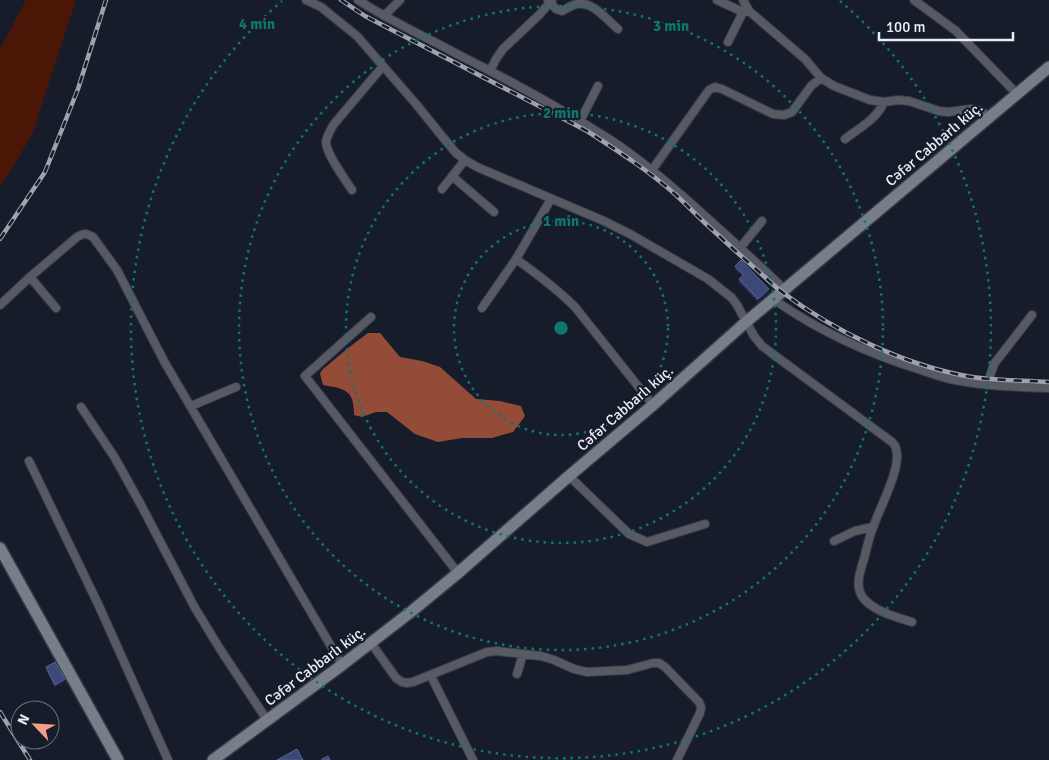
<svg xmlns="http://www.w3.org/2000/svg" width="1049" height="760" font-family="Signika,sans-serif">
<style>
.green{fill:#4c1607}
.water{fill:#944c39}
.lines{fill:none;stroke-linecap:round;stroke-linejoin:round}
.street-casing{stroke:#353948;stroke-width:10}
.secondary-casing{stroke:#353948;stroke-width:14}
.street{stroke:#575a62;stroke-width:8}
.secondary{stroke:#787d8a;stroke-width:11}
.rail-casing{stroke:#9fa3af;stroke-width:4.5}
.rail{stroke:#171c2b;stroke-width:2.5;stroke-dasharray:8;stroke-linecap:butt}
.wall{fill:#283469}
.shaded-wall{fill:#18224a}
.building{fill:#3d4878;stroke:#58628c}
.ring{fill:none;stroke:#0f766e;stroke-width:2.5;stroke-dasharray:2.5 5}
.labels{text-anchor:middle;dominant-baseline:central;stroke-width:4.5;stroke-linejoin:round;paint-order:stroke}
.street-label{font-size:15px;fill:#eaeef9;stroke:#171c2b}
.centre{fill:#0f766e;stroke:#171c2b;stroke-width:2.5}
.ring-label{font-size:15px;text-anchor:middle;font-weight:bold;fill:#0f766e;stroke:#171c2b;stroke-width:4.5;stroke-linejoin:round;paint-order:stroke}
</style>
<rect width="100%" height="100%" fill="#171c2b"/>
<path class="green" d="M26,0H76L32,135L0,187V49Z"/>
<path class="water" d="M368,333H380L400,357L422,361L440,367L476,399L500,401L521,406L525,416L513,432L492,438H462L438,442L415,434L387,412H376L362,417L354,415C354,390 346,389 323,385L320,374L322,370L348,348Z"/>
<g class="lines">
<g class="street-casing">
<path id="street" d="M306,0L321,7L357,36L416,104L441,135L456,153L465,160L477,167L604,221L630,234L708,279L732,298L737,305L754,336L762,346L892,442C894,444 896,446 896,449C902,467 880,507 874,525C869,536 867,548 864,559C860,572 854,587 864,599C876,612 896,617 912,622
M358,0C390,21 424,36 457,54C509,80 560,108 609,139C640,159 668,183 695,207C725,234 755,261 784,289
M548,0L556,9L562,11C566,9 571,5 577,4C593,1 606,19 618,29
M717,0L743,12L749,11
M743,0L749,11L805,59L821,78L834,86L870,100L884,102L898,100L909,101L939,111L948,112L971,109L981,111L989,117
M914,0L956,31L1017,94
M384,16L400,0
M728,42L743,12
M490,71L496,59L503,49L540,14L552,0
M580,121L598,86
M845,139C859,128 877,119 884,102
M652,170L709,90L715,87L722,89L773,114L784,115L792,112L811,86L821,78
M452,176L494,212
M442,189L465,160
M352,190C345,179 326,154 326,142C327,135 331,129 334,124L383,66
M740,248L762,221
M516,259C537,274 557,289 575,307L653,405
M30,277L56,308
M773,299C817,330 869,354 921,370C930,373 940,377 950,379C982,386 1016,387 1049,388
M0,305L30,277L77,237C84,233 86,233 93,237L117,270L165,363L342,665
M482,308L516,259L551,199
M371,317L305,376L458,573
M987,385L994,364L1032,315
M191,406L236,387
M81,407L115,458L141,505L195,608L220,649L267,720
M29,461L99,606L168,760
M569,476L629,534L647,542L705,524
M834,541L855,531L873,527
M371,643L396,678L402,682L407,683L413,682L487,652L497,651L541,656L554,660L574,669L587,672L627,670L653,663H659L665,667L699,702L701,707L700,713L677,760
M517,674L523,654
M431,676L473,760"/>
</g>
<g class="secondary-casing">
<path id="secondary" d="M0,548L118,760
M213,760L342,665L412,611L458,573L569,476L653,405L746,322L1049,67"/>
</g>
<use href="#street" class="street"/>
<use href="#secondary" class="secondary"/>
<g class="rail-casing">
<path id="rail" d="M341,0L365,16L587,131C618,151 649,171 676,195C690,208 703,222 717,234C730,246 743,258 757,270C765,277 773,285 782,292C834,331 902,364 966,376C993,381 1022,380 1049,382
M0,239L45,172L78,89L106,0
M0,712L30,760"/>
</g>
<use href="#rail" class="rail"/>
</g>
<path class="wall" d="M735,266L769,292L758,302L739,282V279L742,276L735,269Z
M46,667L65,682L55,687L46,670Z"/>
<path class="shaded-wall" d="M769,289V292L758,302V299Z
M65,679V682L55,687V685Z"/>
<path class="building" d="M741,260L769,289L758,299L739,279L744,275L735,266Z
M55,662L65,679L55,685L46,667Z
M297,749L303,760H277Z
M328,756L330,760H322V759Z"/>
<g class="ring">
<circle cx="561" cy="328" r="107"/>
<circle cx="561" cy="328" r="215"/>
<circle cx="561" cy="328" r="322"/>
<path d="M840 1A430 430 0 1 1 282 1"/>
</g>
<g class="labels">
<g class="street-label">
<text transform="translate(934 144) rotate(-40)">Cəfər Cabbarlı küç.</text>
<text transform="translate(625 408) rotate(-41)">Cəfər Cabbarlı küç.</text>
<text transform="translate(315 666) rotate(-37)">Cəfər Cabbarlı küç.</text>
</g>
</g>
<circle cx="561" cy="328" r="8" class="centre"/>
<g class="ring-label">
<text x="257" y="29">4 min</text>
<text x="671" y="31">3 min</text>
<text x="561" y="118">2 min</text>
<text x="561" y="226">1 min</text>
</g>
<g transform="translate(35 725) rotate(295)"><circle r="24" fill="#171c2b" stroke="#6b707d"/>
<path d="M0-4L9 19L0 12L-9 19Z" fill="#f49e87"/>
<text y="-8" font-size="14" font-weight="bold" text-anchor="middle" fill="#eaeef9">N</text>
</g>
<path d="M879 32v8h134v-8" fill="none" stroke="#eaeef9" stroke-width="2.5"/>
<text x="886" y="32" font-size="15" fill="#eaeef9" stroke="#171c2b" stroke-width="4" paint-order="stroke">100 m</text>
</svg>
